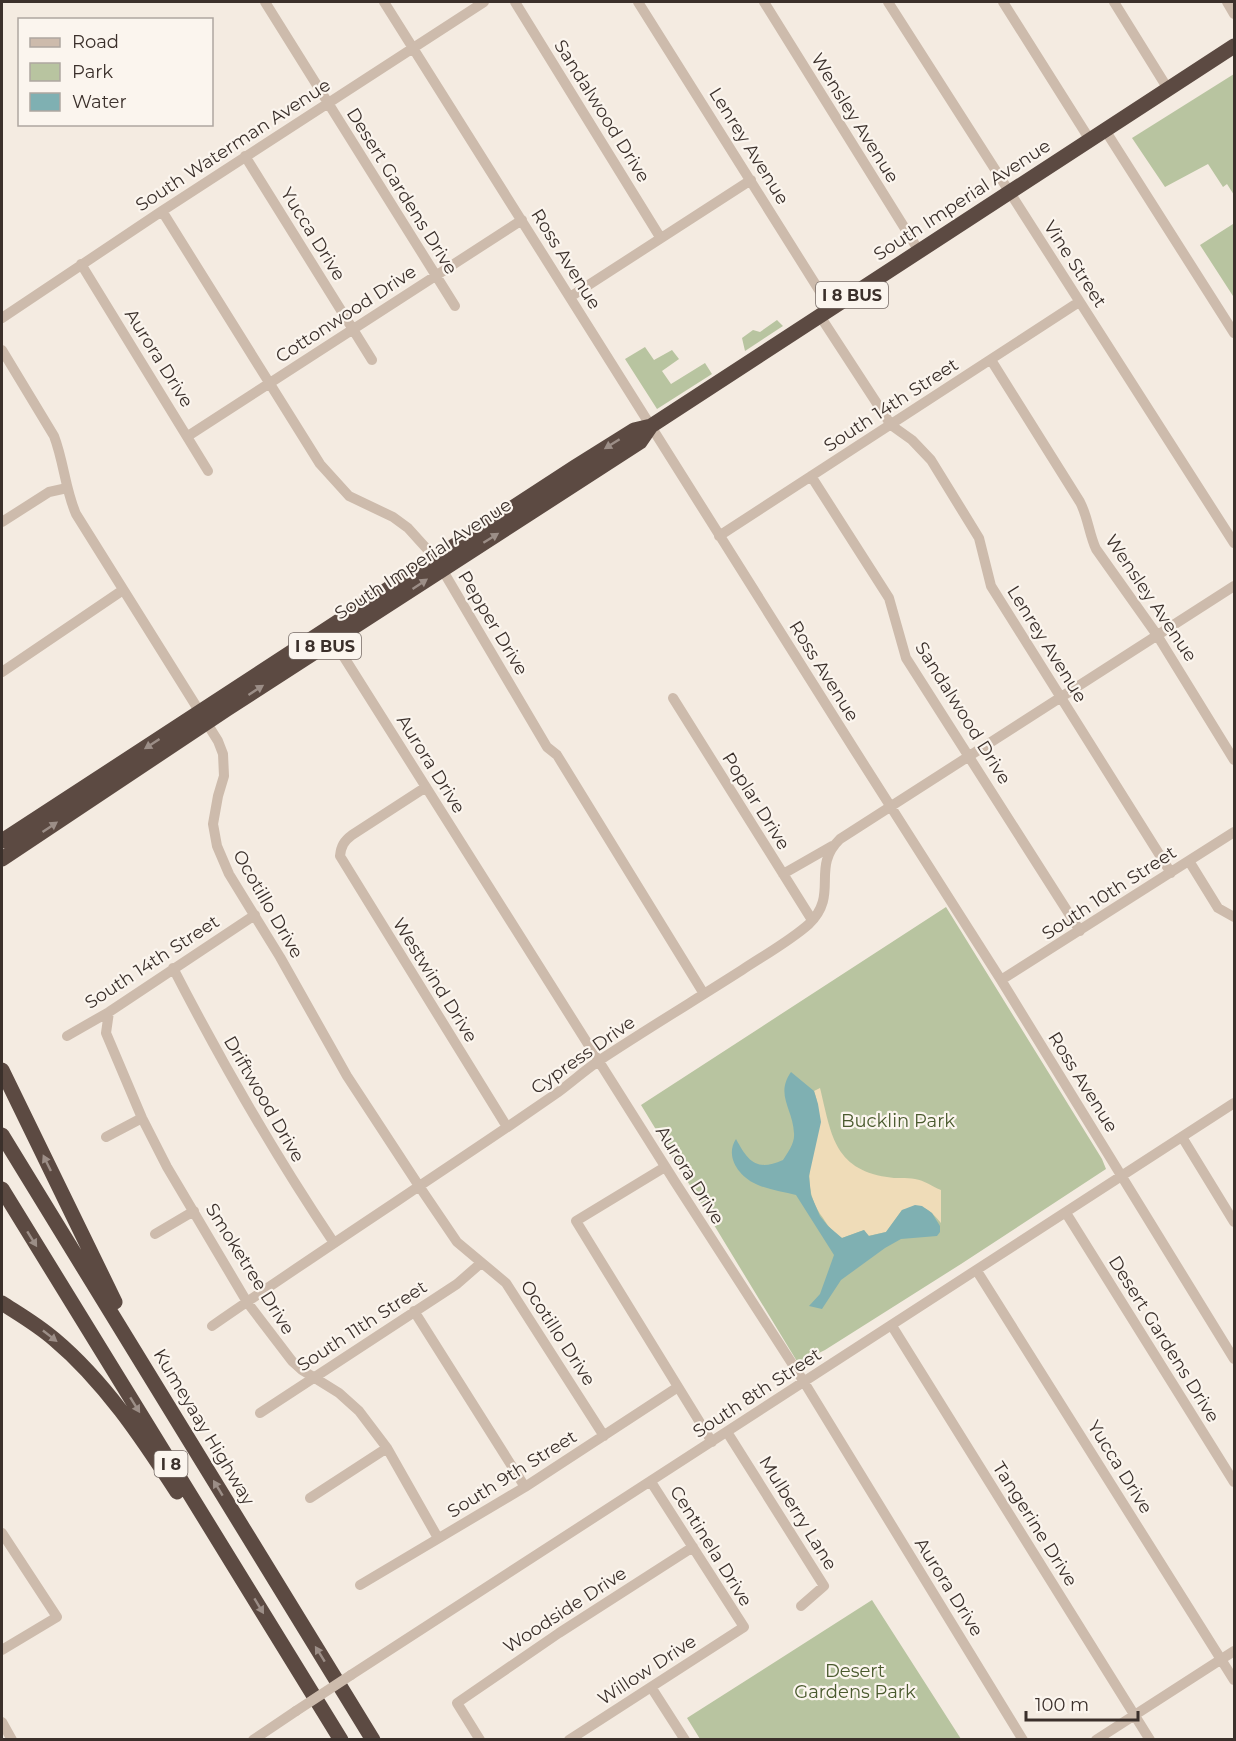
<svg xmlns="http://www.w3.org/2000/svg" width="1236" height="1741" font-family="Montserrat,sans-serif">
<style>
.green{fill:#b8c4a0}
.sand{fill:#efdcb8}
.water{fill:#7fb0b2}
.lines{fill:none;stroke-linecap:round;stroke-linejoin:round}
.minor{stroke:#cdbbac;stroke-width:10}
.highway{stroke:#5c4a42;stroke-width:15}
.minor-bridge{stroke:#cdbbac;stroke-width:10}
.oneway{fill:#9c8e87}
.labels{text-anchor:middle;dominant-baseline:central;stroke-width:4.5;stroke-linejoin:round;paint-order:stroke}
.shield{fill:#fbf5ee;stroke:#756b66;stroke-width:1.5}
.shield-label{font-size:16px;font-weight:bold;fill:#3b302b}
.street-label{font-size:18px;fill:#3b302b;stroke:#fbf5ee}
.park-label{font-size:18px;fill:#4a5a2e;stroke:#fbf5ee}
</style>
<rect width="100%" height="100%" fill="#f4ebe1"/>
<path class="green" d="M1234,74V195L1227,184L1223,187L1208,164L1165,187L1132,138Z
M1233,224L1234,226V295L1233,296L1200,245Z
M777,320L783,326L745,351L742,338L753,330L760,332Z
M645,347L654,360L672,350L679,359L662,371L671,384L705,363L712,374L657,409L625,359Z
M946,907L1102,1159L1106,1169L961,1264L825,1350L798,1363L641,1105Z
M872,1600L961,1739H700L687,1718Z"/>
<path class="sand" d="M820,1088C831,1132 833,1169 887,1177C896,1179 906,1177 915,1179C924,1180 933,1187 941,1190V1223C925,1205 925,1206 902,1210L886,1232L868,1236L864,1230L842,1238C834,1234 828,1226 823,1218C790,1173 830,1133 814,1091Z"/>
<path class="water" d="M791,1072L814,1091L818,1104L821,1122L809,1176L811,1195L820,1216L828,1226L842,1238L864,1230L869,1236L886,1232L902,1210L915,1205L922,1206L932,1213L940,1226V1232L937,1236L901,1239L885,1248L841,1280L822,1309L809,1306L820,1294L834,1255L796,1195C784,1192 770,1190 758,1185C740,1178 724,1157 736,1139C748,1161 756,1172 783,1160C788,1152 795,1143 794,1133C793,1109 775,1095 791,1072Z"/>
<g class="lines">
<path class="minor" d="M265,2L455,306
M384,2L854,749L1001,980L1234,1359
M515,2L660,237
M638,2L831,309
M764,2L919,251
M888,2L1234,543
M1003,2L1090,140
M1114,2L1168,89
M1227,2L1234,14
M1105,130L1234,333
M245,156L372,360
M162,211L320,464L349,496L393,517L408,528L436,559L547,747L557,755L704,994
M81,264L208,471
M570,297L751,180
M820,316L891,425L912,440L931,460L979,538L991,586L1171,873
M2,318L162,211L484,2
M2,350L54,436C64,462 65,489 76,514L218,741L223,754L224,776L218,796L213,824L217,846L229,874L280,957L347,1076L419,1186L457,1242L506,1283L604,1436
M991,360L1080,502C1088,517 1089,534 1096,549L1157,635L1234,760
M188,436L522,220
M811,476L889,598L906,658L1080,931
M2,522L49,492L67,488
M719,536L1079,302
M330,635L675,1182L804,1382L1023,1740
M2,672L123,590
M673,698L812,920
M426,787L352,835C344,841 341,846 340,856L507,1127
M1189,861L1218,908L1234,917
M783,874L832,846
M173,968C222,1063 274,1154 334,1243
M1001,980L1234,832
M109,1012L106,1033L142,1118L167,1167L247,1302L292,1361L302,1370L339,1393L359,1411L387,1448L438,1538
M67,1036L109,1012L255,915
M106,1137L142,1118
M1182,1137L1234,1222
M665,1167L576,1221L712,1442
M1066,1213L1234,1482
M155,1234L194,1211
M977,1271L1234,1680
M414,1311L525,1487
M212,1326C310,1258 410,1193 509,1126C525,1115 541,1104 557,1093C572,1082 585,1070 600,1060C647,1029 695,1000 742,970C763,956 790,941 809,924C840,894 810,868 840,839L1234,586
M892,1326L1150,1740
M260,1413L457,1284L481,1263
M727,1432L824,1586L801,1606
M310,1498L387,1448
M2,1533L57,1617L2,1650
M360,1585L525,1487L678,1387
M351,1675L1234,1103
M651,1687L685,1740
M2,1722L12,1740
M253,1740L296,1711
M480,1740L457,1703L559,1633L693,1547
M569,1740L744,1627L651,1482
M1096,1740L1234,1651"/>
<path class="highway" d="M2,841L575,467L634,430L651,426L1234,46
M2,859L227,709L640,442L651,426
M2,1070L115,1302
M2,1135L373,1740
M2,1189L341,1740
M2,1303C19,1314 38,1325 54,1339C104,1381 142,1438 177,1492"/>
<path class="minor-bridge" d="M296,1711L351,1675"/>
</g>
<defs><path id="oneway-solid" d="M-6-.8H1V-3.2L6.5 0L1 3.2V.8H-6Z" transform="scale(1.5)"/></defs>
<g class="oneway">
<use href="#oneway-solid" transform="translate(612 444) rotate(148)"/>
<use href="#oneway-solid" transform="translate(491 538) rotate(-32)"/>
<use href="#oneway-solid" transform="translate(420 584) rotate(-34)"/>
<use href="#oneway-solid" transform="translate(256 690) rotate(-33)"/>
<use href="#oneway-solid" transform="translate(152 744) rotate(147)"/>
<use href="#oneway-solid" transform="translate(50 827) rotate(-34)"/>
<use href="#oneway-solid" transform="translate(47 1163) rotate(-116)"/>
<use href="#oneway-solid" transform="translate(32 1239) rotate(58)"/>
<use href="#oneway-solid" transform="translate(50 1336) rotate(38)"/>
<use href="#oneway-solid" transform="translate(135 1405) rotate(58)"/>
<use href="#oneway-solid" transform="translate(218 1488) rotate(-121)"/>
<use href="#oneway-solid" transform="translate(259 1606) rotate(59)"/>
<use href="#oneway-solid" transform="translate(320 1654) rotate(-122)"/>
</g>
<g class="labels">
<g class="shield">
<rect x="816" y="282" width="72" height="26" rx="4.5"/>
<rect x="289" y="633" width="72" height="26" rx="4.5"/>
<rect x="154.5" y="1451" width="33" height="26" rx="4.5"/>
</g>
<g class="shield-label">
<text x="852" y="295">I 8 BUS</text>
<text x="325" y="646">I 8 BUS</text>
<text x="171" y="1464">I 8</text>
</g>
<g class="street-label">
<text transform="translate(602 111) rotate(58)">Sandalwood Drive</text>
<text transform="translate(855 118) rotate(58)">Wensley Avenue</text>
<text transform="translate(233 145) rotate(-33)">South Waterman Avenue</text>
<text transform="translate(749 146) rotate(58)">Lenrey Avenue</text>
<text transform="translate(402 191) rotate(58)">Desert Gardens Drive</text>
<text transform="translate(962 200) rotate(-33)">South Imperial Avenue</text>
<text transform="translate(313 234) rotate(58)">Yucca Drive</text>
<text transform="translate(566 259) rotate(58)">Ross Avenue</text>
<text transform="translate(1075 264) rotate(57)">Vine Street</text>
<text transform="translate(346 314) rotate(-33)">Cottonwood Drive</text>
<text transform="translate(159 358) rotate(58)">Aurora Drive</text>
<text transform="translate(891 405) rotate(-33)">South 14th Street</text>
<text transform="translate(423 559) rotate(-33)">South Imperial Avenue</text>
<text transform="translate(1151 598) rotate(56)">Wensley Avenue</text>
<text transform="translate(493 623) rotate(59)">Pepper Drive</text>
<text transform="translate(1047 644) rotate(58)">Lenrey Avenue</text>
<text transform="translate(824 671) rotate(58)">Ross Avenue</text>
<text transform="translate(963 713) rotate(58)">Sandalwood Drive</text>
<text transform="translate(431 764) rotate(58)">Aurora Drive</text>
<text transform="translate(756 801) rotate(58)">Poplar Drive</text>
<text transform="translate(1109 893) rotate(-33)">South 10th Street</text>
<text transform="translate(268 904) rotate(60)">Ocotillo Drive</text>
<text transform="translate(152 962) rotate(-33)">South 14th Street</text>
<text transform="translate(435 980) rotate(58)">Westwind Drive</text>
<text transform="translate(583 1055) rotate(-35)">Cypress Drive</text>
<text transform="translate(1083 1082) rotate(58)">Ross Avenue</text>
<text transform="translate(264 1099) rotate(60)">Driftwood Drive</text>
<text transform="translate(690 1175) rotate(58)">Aurora Drive</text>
<text transform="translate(250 1269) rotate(58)">Smoketree Drive</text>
<text transform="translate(362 1326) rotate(-33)">South 11th Street</text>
<text transform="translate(558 1333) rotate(57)">Ocotillo Drive</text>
<text transform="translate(1164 1339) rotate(58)">Desert Gardens Drive</text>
<text transform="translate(757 1393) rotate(-33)">South 8th Street</text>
<text transform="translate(204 1427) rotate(59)">Kumeyaay Highway</text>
<text transform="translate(1120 1467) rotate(58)">Yucca Drive</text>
<text transform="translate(512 1474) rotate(-32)">South 9th Street</text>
<text transform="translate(798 1513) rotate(58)">Mulberry Lane</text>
<text transform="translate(1035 1524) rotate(58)">Tangerine Drive</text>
<text transform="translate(711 1546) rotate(58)">Centinela Drive</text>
<text transform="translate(949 1587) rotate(58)">Aurora Drive</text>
<text transform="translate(565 1610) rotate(-33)">Woodside Drive</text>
<text transform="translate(647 1670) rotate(-33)">Willow Drive</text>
</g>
<g class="park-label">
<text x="898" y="1121">Bucklin Park</text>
<text x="855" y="1671">Desert<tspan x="855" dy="21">Gardens Park</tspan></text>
</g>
</g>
<rect width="1236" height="1741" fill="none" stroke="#3b302b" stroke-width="6"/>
<rect x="18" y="18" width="195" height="108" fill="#fbf5ee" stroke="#aea6a0" stroke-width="1.5"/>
<rect x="30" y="38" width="30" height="9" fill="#cdbbac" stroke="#aea6a0" stroke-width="1.5"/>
<text x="72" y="48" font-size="18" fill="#3b302b">Road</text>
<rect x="30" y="63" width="30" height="18" fill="#b8c4a0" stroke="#aea6a0" stroke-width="1.5"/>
<text x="72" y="78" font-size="18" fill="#3b302b">Park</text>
<rect x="30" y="93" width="30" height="18" fill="#7fb0b2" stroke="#aea6a0" stroke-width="1.5"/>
<text x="72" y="108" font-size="18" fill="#3b302b">Water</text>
<path d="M1026 1711v9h112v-9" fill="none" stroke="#3b302b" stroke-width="3"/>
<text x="1035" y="1711" font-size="18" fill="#3b302b" stroke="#fbf5ee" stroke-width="4.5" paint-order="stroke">100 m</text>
</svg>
